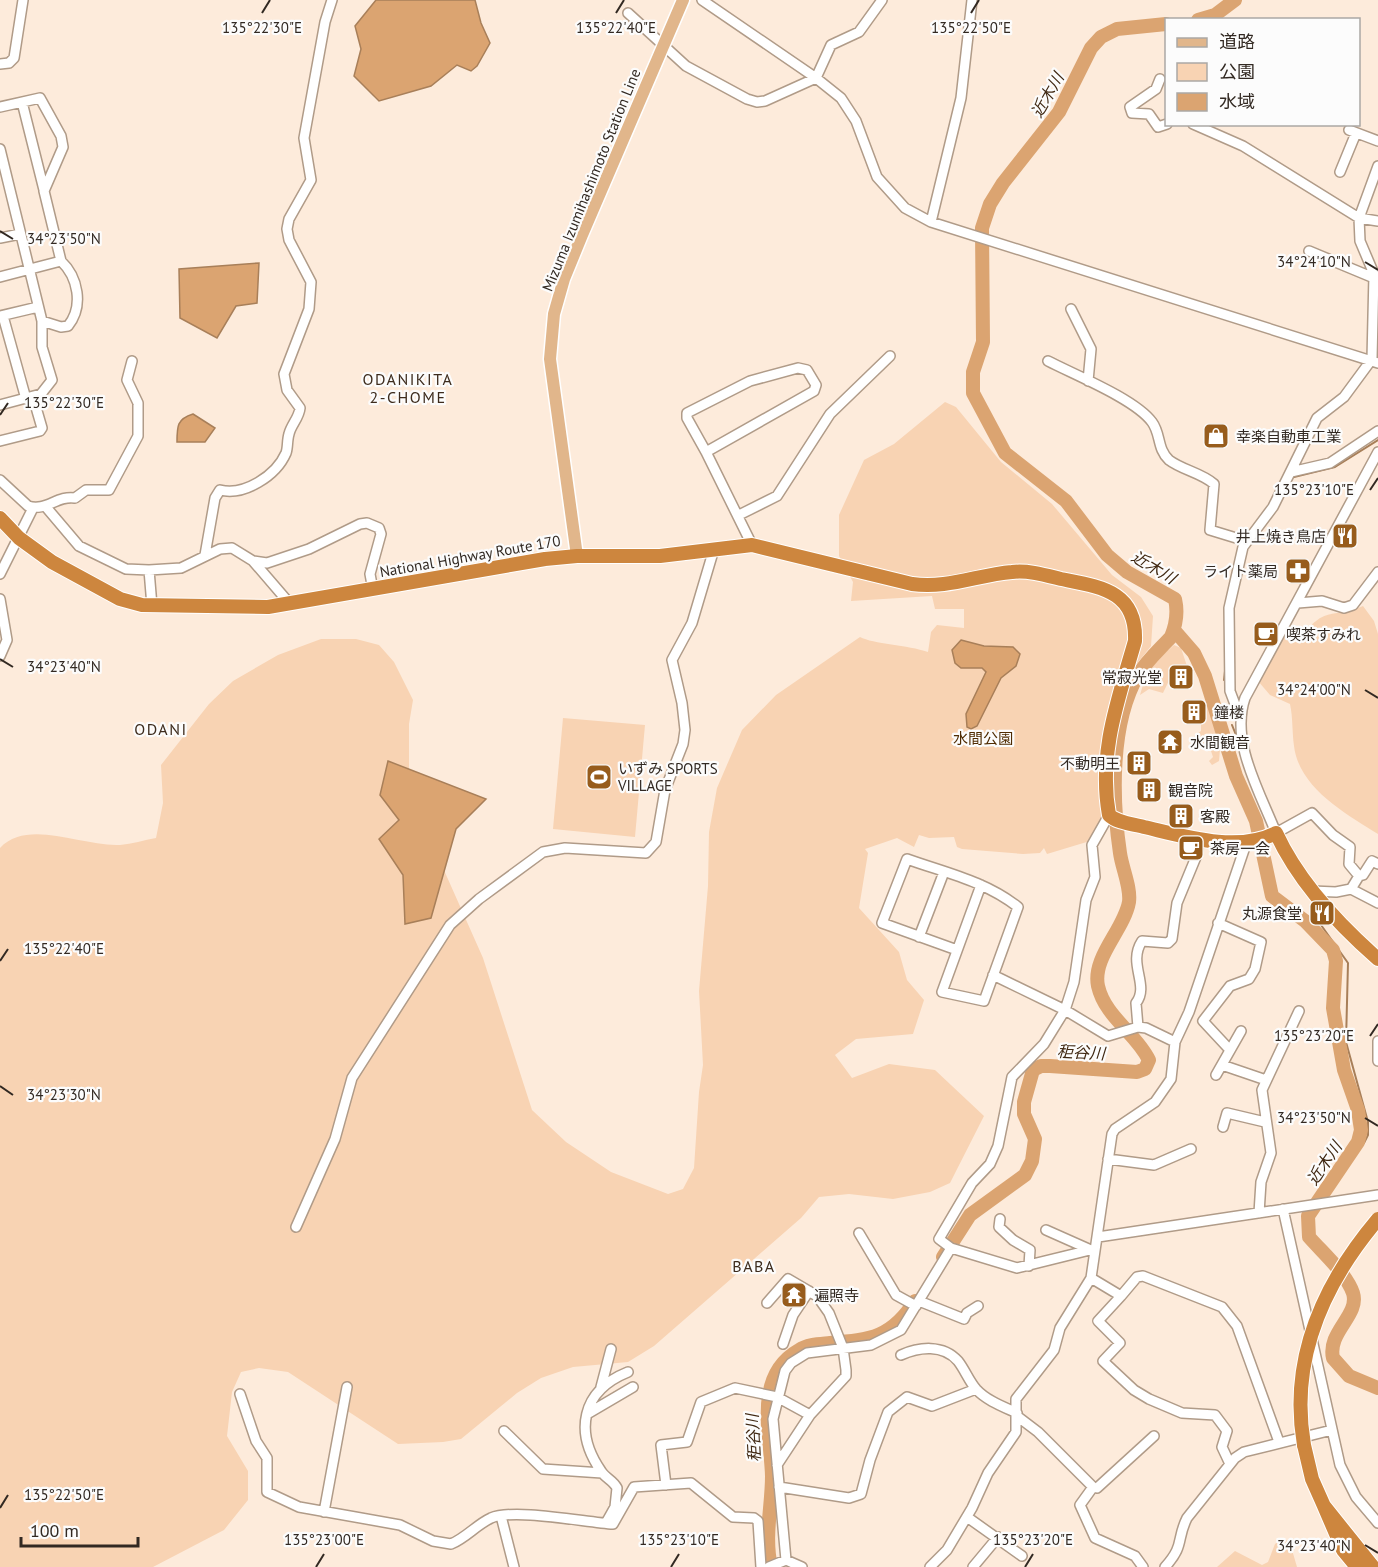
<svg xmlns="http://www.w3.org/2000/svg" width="1378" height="1567" font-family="'PT Sans','Noto Sans JP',sans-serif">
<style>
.green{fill:#f8d3b3}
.water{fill:#dba471;stroke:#a87f59;stroke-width:1.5}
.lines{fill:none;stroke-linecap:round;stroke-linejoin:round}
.stream{stroke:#a87f59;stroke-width:2}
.river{stroke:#dba471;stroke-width:14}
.minor-casing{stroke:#b09b88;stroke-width:12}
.major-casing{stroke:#fff;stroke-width:15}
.highway-casing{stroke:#fff;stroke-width:16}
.minor{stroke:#fff;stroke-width:9}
.major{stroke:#e1b68b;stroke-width:12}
.highway{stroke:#cd863e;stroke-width:14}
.highway-bridge-casing{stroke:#fff;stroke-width:16;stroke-linecap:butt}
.highway-bridge{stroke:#cd863e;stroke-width:14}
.ticks{fill:none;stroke:#322922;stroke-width:2}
.labels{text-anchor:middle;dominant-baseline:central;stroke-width:4.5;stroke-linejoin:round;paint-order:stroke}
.street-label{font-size:15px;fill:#322922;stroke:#fcfcfc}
.poi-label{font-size:15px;fill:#322922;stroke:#fcfcfc;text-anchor:start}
.park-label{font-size:15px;fill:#502c02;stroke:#fcfcfc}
.water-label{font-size:16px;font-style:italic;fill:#402812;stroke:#fcfcfc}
.neighbourhood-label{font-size:16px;letter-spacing:1.5px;fill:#3e2c1d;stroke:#fcfcfc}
.ticks-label{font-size:15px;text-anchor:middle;fill:#322922;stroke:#fcfcfc;stroke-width:4.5;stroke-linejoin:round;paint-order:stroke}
</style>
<rect width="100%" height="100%" fill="#fdebdb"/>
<path class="green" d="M945,402L956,407L1001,462L1052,504L1112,575L1141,597L1153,616L1151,646L1131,671L1116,727L1104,819L1090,841L1047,854L1044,848L1040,853L1023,854L962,849L957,847L954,837L929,838L919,835L914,847L897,838L865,849L868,853L859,908L899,952L907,980L924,1000L913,1034L856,1039L835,1055L852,1078L889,1064L935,1070L984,1116L950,1183L930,1192L893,1199L849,1194L819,1197L801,1218L654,1346L628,1362L573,1367L541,1378L517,1393L461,1439L443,1442L398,1444L288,1372L259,1368L241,1372L232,1392L227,1436L248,1471V1500L224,1530L153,1567H0V848C28,818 83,847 120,845C132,844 144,840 156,838L163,803L161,765L209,704L233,681L278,655L321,639H356L379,645L394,662L413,700L409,724V774L431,841L483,958L532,1110L566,1142L611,1172L668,1194L683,1189L694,1168L699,1092L703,1065L699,991L708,886L709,832L717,788L742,730L776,695L860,637C873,644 908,645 928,652L931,632L937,625L964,628V609H935L932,596L851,601L853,582L839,556V515L864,460L894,444Z
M1363,606L1374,621L1378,634V834C1346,814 1299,788 1294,746C1292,731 1293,718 1290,704L1270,695L1258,681L1287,631L1301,638C1326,604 1330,620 1363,606Z
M1174,645L1181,648L1187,666H1176L1163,693L1149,689L1140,695L1148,668Z
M1207,704L1210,709L1220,749L1219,761L1212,765L1209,761L1213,757L1211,751L1200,747L1194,736L1201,731V709Z
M563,718L645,725L635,837L553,829Z
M1283,1538L1290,1543L1297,1567H1217L1235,1551L1262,1565L1268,1562L1275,1544Z"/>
<path class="water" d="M376,0H475L481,23L490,43L477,66L471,71L457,65L431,86L379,101L354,76L361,49L355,26Z
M259,263L257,303L236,306L217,338L180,318L179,269Z
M193,414L215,428L205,442H177C177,426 177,419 193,414Z
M961,640L984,646L1013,647L1020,654L1016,666L1001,678L977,726L971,729L967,727L966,714L986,672L982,668H961L955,663L952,650Z
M388,761L486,799L456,829L431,918L405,924L403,875L379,839L399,820L380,795Z"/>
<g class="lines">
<path class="stream" d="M1294,477L1335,467L1378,440
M1224,680L1225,671
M1232,725L1236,735
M1312,901L1321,925L1348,963L1346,1042L1368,1122V1135L1364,1143L1358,1142"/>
<path class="river" d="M1198,20L1215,15L1235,0
M1174,630L1194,653L1205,676L1236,776L1256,821L1272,896L1305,921L1333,950L1336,961L1333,1008L1344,1070L1358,1110L1361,1130L1358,1142L1308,1216L1309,1237C1323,1253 1346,1273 1353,1293C1360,1315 1327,1332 1333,1358L1349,1376L1378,1388
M943,1257L970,1215L1025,1175L1032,1161L1035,1139L1024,1114V1102L1033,1070L1041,1066H1050L1137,1072L1145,1069L1149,1060C1136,1033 1105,1017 1098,986C1092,957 1124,930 1129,902C1131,887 1122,868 1120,853C1112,799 1110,723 1138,675C1147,660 1160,649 1171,637C1176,625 1178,612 1175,599L1127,572L1107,555L1066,501L1005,453L973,393V372L983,342L982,228L990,204L1003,183L1059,112L1091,48L1101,37L1117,29L1166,24
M771,1567C764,1536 772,1507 772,1476C771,1434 753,1376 799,1350C808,1344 820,1344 830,1343C871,1340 892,1337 915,1301"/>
<g class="minor-casing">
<path id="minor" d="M702,0L816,78L841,98L856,121L877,177L905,208L931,222L1378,363
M628,13L686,66L747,99L757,102L765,101L816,78L831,45L859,32L882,0
M0,64L9,63L14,58L23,0
M1160,79L1156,89L1130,107L1132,113L1149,114L1158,127L1167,124
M22,102L44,190
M0,107L40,98L61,136L63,147L44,191L61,261L0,277
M1193,124L1243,146L1359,218L1378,221
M1349,130L1378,141
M0,149L42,321V347L52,380L41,394L0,405
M1340,172L1356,133
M931,222L961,98L972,0
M0,238L20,234
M1309,251L1374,278
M1071,309L1091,349L1088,381
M0,316L38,307
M3,316L26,399
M42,321L61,327L68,326C84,306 78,277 61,261
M1048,361C1075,375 1135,399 1152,422C1161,434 1157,449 1169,460C1182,470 1202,473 1214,484L1210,530L1246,541
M798,368L807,370L816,385L814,391L706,452L687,418V413L750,381Z
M0,441L40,431L42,428L33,397
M706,452L752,545
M1291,472L1330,463L1378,431
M0,480L28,506C46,512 57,495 75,498L86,490H109L138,436V403L127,380L132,361
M46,507L79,546L126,569L149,570L181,568L220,549L232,548L253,561L267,563L309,549L360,524L367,523L379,528L381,534L370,574L373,590
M739,515L777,496L830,414L890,356
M205,555L215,498L220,490C244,496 276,476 286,453C288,448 287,440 289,434C291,425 299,418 300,408L287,390L284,374L309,309L311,282L289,240L287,229L289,219L311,180L304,138L325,22L332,0
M253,561L290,604
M149,570L152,606
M0,574L33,508
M0,599L7,640L0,656
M1298,603L1322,601L1344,608L1353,605L1378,572
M1239,715L1230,691L1229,608L1243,547L1273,507L1317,418L1344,397L1372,359L1374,274L1360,241L1359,218L1378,166
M1359,876L1363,875L1372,861L1378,864
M1351,889L1359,876L1349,864L1350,847L1333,835L1312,813L1276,833C1260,792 1230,742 1245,698L1378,452
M1312,891L1336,892L1351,889L1378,903
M1218,923L1261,942L1255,969L1249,979L1230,986L1203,1021L1230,1050
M919,937L944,872
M957,950L882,923L907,859C946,873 985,881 1018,907L984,1001L942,992L981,885
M993,975L1065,1010L1108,1036L1138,1027L1146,1028L1175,1042
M1138,1027L1136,1003C1150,985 1127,964 1142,941L1168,943L1172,939L1177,903L1196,857L1200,839
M1378,1041V1061
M1222,1065L1266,1080
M1216,1075L1241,1031
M1223,1127L1227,1113L1265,1122
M1108,1159L1154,1165L1191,1149
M1283,1209L1340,1465L1356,1497L1378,1523
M1259,1213L1261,1182L1271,1153L1262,1090L1299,1011
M1000,1219L999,1227L1013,1240L1030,1250L1029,1266
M296,1227L335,1139L352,1078L450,925L479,899L543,852L565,848L646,853L656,842L665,790L683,744L685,730L682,703L672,660L692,623L714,549
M1046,1230L1091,1250
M859,1233L896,1295L916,1306
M1098,1237L1378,1195
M1094,1249L1017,1268L951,1248L939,1239L972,1183L990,1164L998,1146L1012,1077L1044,1044L1065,1010L1074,982L1086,900L1095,877L1092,845L1109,815
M1091,1278L1121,1296L1137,1277L1143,1276L1222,1307L1237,1326L1279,1442
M1121,1296L1098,1321L1120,1343L1103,1361L1134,1390L1149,1399L1182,1413L1215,1415L1227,1431L1222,1447L1230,1464
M919,1301L964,1319L967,1313L978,1306
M767,1303L788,1279L817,1296L829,1313L843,1348L846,1370V1376L810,1415L777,1465
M783,1344L793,1315L809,1291
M901,1355C919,1347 943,1344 958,1361C965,1370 969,1381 976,1389C987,1401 1004,1407 1017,1413
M601,1387L611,1349
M240,1394L256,1441L267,1458V1492L299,1507L400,1525L433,1541L451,1544C466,1538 476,1525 491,1518C514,1508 584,1522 613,1524L634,1487L691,1483L733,1517L754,1518L758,1521L761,1567
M587,1414L633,1387
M1017,1416L1038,1432L1093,1487L1080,1505L1095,1538L1135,1556L1143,1567
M504,1431L543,1469L602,1473
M666,1485L661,1445L687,1442L701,1402L735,1388L777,1397L810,1415
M779,1487L849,1498L861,1494L870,1460L888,1412L907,1397L932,1406L976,1389
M1093,1487L1097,1488L1154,1436
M324,1512L347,1387
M501,1516L514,1567
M967,1517L1022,1556
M606,1523L615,1507L617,1488C613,1480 605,1478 601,1471C574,1432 581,1391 628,1372
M786,1560L773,1419L785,1371L791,1363L807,1353L871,1345L901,1330L951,1248
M769,1567L786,1560L802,1567
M930,1567L947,1550L972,1508L988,1473L1016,1432V1399L1054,1350L1060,1328L1091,1278L1112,1134L1115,1129L1155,1102L1171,1079L1175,1042L1189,1012L1247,841
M973,1567L998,1537
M1165,1567C1185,1545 1176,1540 1187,1518L1235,1458L1244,1452L1332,1430"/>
</g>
<g class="major-casing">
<path id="major" d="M577,556L550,359L554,314L564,279L582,235L683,0"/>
</g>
<g class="highway-casing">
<path id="highway" d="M0,518L19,538L52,562L120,599L142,605L268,607L545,559L577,556H660L752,545L912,584C947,589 977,575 1012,572C1028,570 1045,575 1061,579C1101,587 1137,591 1135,641C1118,700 1098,753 1109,815C1117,823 1133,824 1144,827C1183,836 1237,853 1276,833C1298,881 1338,924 1378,959
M1304,1445L1312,1479L1324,1506
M1357,1567L1343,1550L1324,1506L1373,1567"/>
</g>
<use href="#minor" class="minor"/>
<use href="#major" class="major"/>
<use href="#highway" class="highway"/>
<g class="highway-bridge-casing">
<path id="highway-bridge" d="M1304,1445C1289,1359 1323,1284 1378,1219"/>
</g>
<use href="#highway-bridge" class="highway-bridge"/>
</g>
<path class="ticks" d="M262,13L270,0M616,13L624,0M971,13L979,0M0,231L13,239M1365,262L1378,270M0,415L8,403M1370,490L1378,478M0,659L13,667M1365,690L1378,698M0,961L8,949M1370,1036L1378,1024M0,1086L13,1095M1365,1118L1378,1126M0,1508L8,1495M1365,1545L1378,1553M316,1567L324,1554M671,1567L679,1554M1025,1567L1033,1554"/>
<defs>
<g id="shop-square" transform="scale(1.35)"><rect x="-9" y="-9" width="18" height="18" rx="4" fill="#975c1c" stroke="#fcfcfc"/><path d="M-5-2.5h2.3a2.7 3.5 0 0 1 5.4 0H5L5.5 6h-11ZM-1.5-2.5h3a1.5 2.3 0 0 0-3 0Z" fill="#fff"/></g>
<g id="restaurant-square" transform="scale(1.35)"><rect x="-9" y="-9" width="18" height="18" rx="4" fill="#975c1c" stroke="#fcfcfc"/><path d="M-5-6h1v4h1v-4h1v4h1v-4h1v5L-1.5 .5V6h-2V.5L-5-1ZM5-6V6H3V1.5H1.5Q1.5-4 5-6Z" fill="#fff"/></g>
<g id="pharmacy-square" transform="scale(1.35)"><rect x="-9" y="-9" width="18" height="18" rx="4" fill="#975c1c" stroke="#fcfcfc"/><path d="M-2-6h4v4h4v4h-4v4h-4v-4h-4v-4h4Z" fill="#fff"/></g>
<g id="cafe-square" transform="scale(1.35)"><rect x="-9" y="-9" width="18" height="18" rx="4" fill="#975c1c" stroke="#fcfcfc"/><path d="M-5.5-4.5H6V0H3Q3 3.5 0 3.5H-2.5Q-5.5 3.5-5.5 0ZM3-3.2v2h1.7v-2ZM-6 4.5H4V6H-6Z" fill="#fff"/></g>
<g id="building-square" transform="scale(1.35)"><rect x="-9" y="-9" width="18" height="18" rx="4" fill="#975c1c" stroke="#fcfcfc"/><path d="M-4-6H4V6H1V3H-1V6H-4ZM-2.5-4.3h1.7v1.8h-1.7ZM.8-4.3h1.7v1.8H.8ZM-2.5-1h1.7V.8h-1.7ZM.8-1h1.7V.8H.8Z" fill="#fff"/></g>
<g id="temple-square" transform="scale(1.35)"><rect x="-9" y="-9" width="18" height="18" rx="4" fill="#975c1c" stroke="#fcfcfc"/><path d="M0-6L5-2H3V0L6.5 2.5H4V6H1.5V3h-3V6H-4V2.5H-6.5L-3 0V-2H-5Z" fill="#fff"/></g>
<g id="stadium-square" transform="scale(1.35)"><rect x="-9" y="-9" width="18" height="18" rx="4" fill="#975c1c" stroke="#fcfcfc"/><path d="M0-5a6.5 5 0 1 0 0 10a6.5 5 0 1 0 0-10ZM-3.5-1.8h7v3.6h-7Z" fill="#fff"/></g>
</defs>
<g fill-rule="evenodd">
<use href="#shop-square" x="1216" y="436"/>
<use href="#restaurant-square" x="1345" y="536"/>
<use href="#pharmacy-square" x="1298" y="571"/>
<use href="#cafe-square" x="1266" y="634"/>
<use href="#building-square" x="1181" y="677"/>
<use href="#building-square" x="1194" y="712"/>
<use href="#temple-square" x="1170" y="742"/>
<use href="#building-square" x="1139" y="763"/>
<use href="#stadium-square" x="599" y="777"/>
<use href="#building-square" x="1149" y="790"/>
<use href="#building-square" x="1181" y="816"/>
<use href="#cafe-square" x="1191" y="848"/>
<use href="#restaurant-square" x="1322" y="913"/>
<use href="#temple-square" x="794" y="1295"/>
</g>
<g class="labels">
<g class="street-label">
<text transform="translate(591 180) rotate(-68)">Mizuma Izumihashimoto Station Line</text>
<text transform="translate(470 556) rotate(-10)">National Highway Route 170</text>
</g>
<g class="poi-label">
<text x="1236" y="436">幸楽自動車工業</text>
<text x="1326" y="536" text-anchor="end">井上焼き鳥店</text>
<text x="1278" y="571" text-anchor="end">ライト薬局</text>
<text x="1286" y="634">喫茶すみれ</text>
<text x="1162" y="677" text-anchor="end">常寂光堂</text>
<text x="1214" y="712">鐘楼</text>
<text x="1190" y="742">水間観音</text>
<text x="1120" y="763" text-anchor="end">不動明王</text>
<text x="618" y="768">いずみ SPORTS<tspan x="618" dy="17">VILLAGE</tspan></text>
<text x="1168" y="790">観音院</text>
<text x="1200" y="816">客殿</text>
<text x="1210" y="848">茶房一会</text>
<text x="1302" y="913" text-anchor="end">丸源食堂</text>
<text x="814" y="1295">遍照寺</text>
</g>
<g class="park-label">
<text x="983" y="738">水間公園</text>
</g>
<g class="water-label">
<text transform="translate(1047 95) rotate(-60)">近木川</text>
<text transform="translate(1154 567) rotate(31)">近木川</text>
<text transform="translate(1081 1052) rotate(3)">秬谷川</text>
<text transform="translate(1324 1163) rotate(-56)">近木川</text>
<text transform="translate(753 1438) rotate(-93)">秬谷川</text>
</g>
<g class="neighbourhood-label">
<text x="408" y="379">ODANIKITA<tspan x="408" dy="18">2-CHOME</tspan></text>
<text x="161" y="729">ODANI</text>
<text x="754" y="1266">BABA</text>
</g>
</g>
<g class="ticks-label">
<text x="262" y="33">135°22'30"E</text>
<text x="616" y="33">135°22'40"E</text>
<text x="971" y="33">135°22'50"E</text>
<text x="64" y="244">34°23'50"N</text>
<text x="1314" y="267">34°24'10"N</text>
<text x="64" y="408">135°22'30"E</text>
<text x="1314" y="495">135°23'10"E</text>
<text x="64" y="672">34°23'40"N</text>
<text x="1314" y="695">34°24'00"N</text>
<text x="64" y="954">135°22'40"E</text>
<text x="1314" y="1041">135°23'20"E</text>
<text x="64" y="1100">34°23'30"N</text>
<text x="1314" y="1123">34°23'50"N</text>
<text x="64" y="1500">135°22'50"E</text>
<text x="324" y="1545">135°23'00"E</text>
<text x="679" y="1545">135°23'10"E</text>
<text x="1033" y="1545">135°23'20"E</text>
<text x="1314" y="1551">34°23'40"N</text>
</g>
<rect x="1165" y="18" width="195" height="108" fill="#fcfcfc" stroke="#aba8a5" stroke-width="1.5"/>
<rect x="1177" y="38" width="30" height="9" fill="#e1b68b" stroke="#aba8a5" stroke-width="1.5"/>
<text x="1219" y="48" font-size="18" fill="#322922">道路</text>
<rect x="1177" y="63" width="30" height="18" fill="#f8d3b3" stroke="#aba8a5" stroke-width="1.5"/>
<text x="1219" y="78" font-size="18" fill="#322922">公園</text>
<rect x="1177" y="93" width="30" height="18" fill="#dba471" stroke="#aba8a5" stroke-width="1.5"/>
<text x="1219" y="108" font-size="18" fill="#322922">水域</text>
<path d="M21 1537v9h117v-9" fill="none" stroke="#322922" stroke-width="3"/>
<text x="30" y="1537" font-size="18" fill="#322922" stroke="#fcfcfc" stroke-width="4.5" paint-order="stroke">100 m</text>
</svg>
